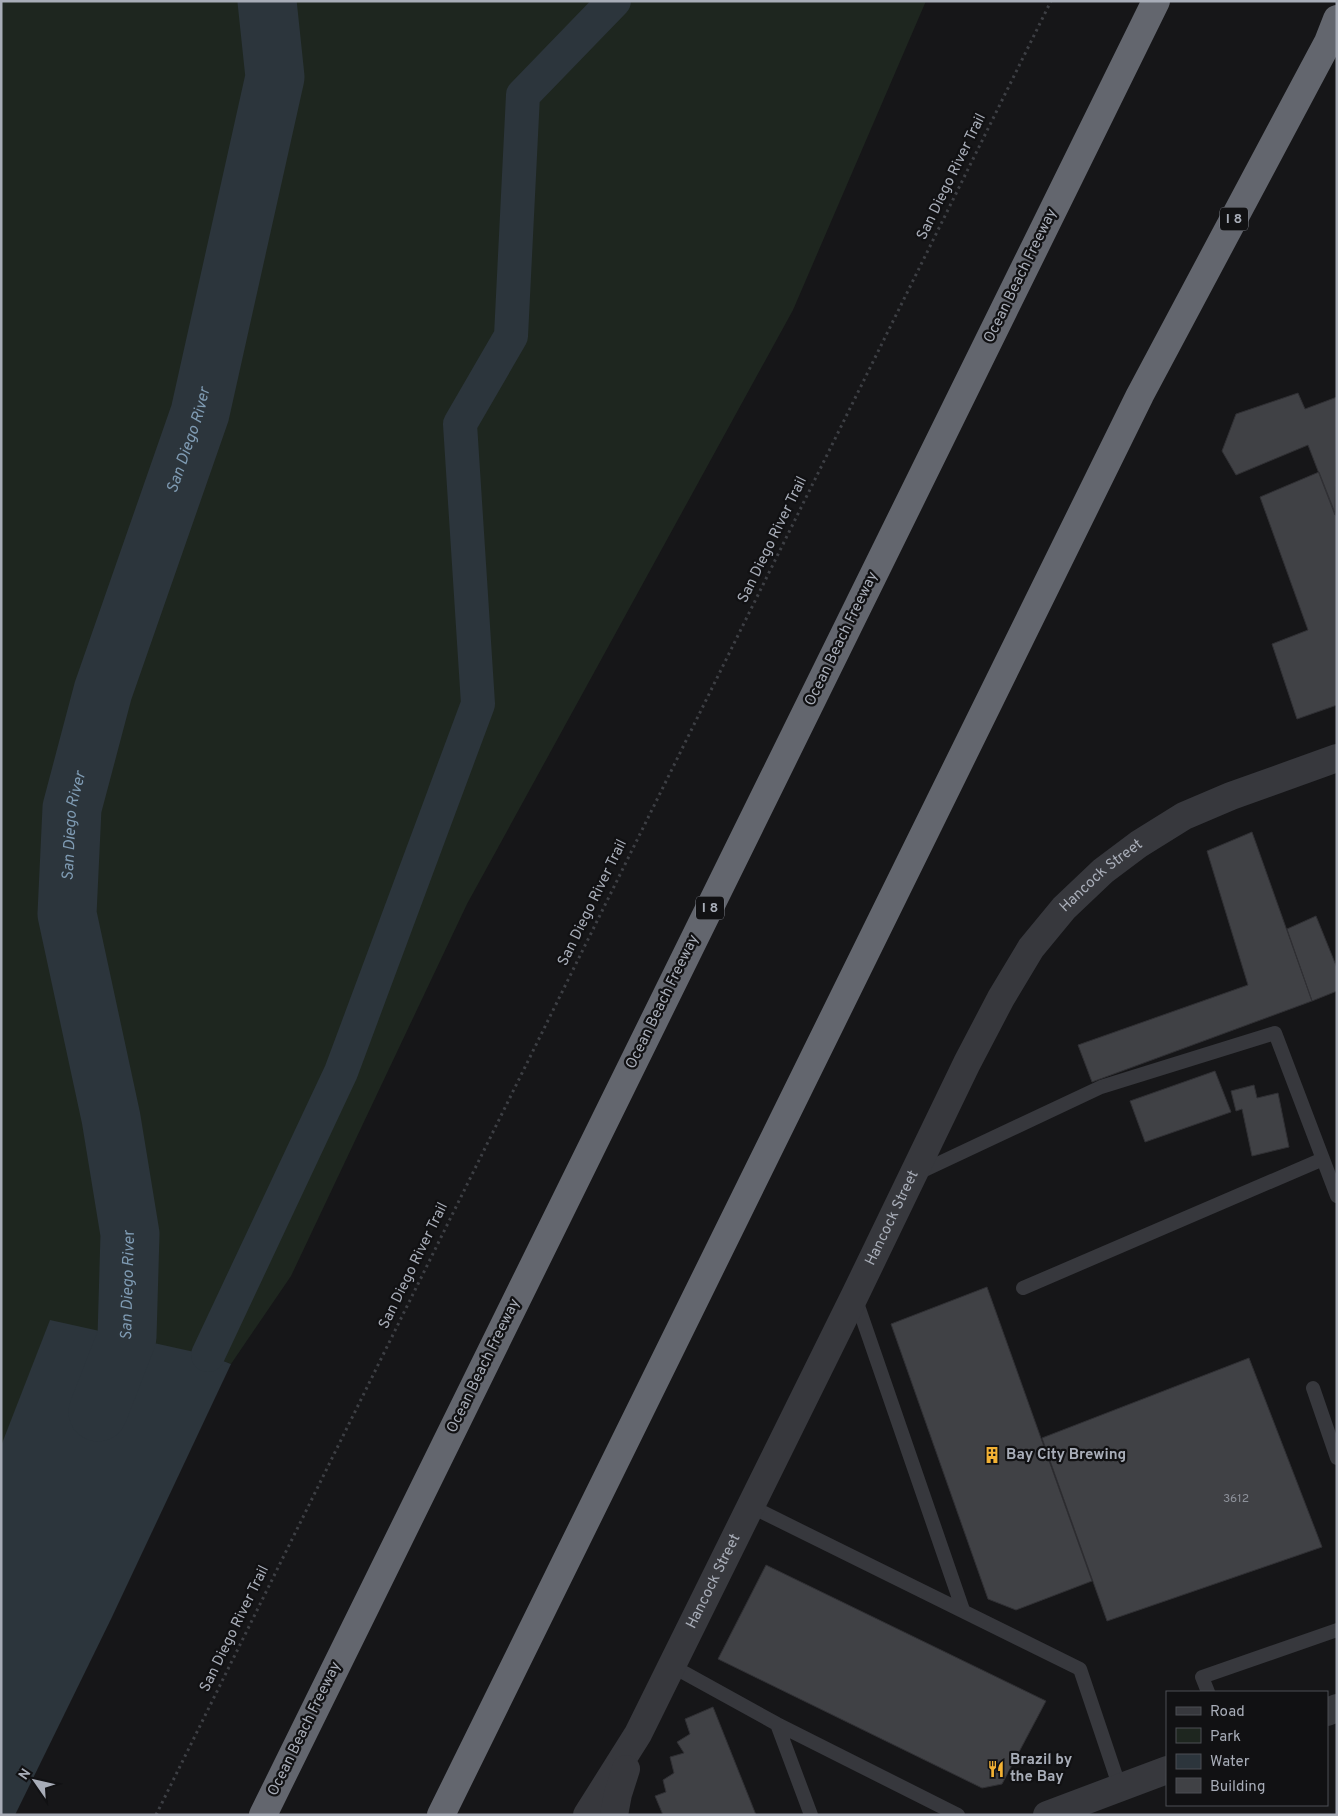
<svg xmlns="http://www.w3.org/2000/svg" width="1338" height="1816" font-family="Overpass,sans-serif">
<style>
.green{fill:#1e261f}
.water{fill:#2c353c}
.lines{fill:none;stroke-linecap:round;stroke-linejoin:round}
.canal{stroke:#2c353c;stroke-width:34}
.river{stroke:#2c353c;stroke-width:59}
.building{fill:#404145;stroke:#303034}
.path{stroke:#3d3f44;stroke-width:3;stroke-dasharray:2.5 4;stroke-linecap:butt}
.service{stroke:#37383d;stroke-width:14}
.tertiary{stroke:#37383d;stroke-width:28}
.motorway{stroke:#63666e;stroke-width:28}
.labels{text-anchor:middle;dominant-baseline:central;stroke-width:4.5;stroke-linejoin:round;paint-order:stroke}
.number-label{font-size:12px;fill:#8e929b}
.shield{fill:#111113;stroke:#7b7e86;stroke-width:1}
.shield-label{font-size:14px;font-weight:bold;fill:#a8adb8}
.street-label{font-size:15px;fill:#a8adb8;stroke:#111113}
.poi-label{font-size:15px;font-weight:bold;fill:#a8adb8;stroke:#111113;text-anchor:start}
.water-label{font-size:16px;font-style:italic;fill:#7f9bb3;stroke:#111113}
</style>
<rect width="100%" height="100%" fill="#161618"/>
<path class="green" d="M1,1H926L793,310L467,904L291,1276L231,1364L208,1355L1,1446Z"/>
<path class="water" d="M50,1320L208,1355L231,1364L111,1619L15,1815H1V1446Z"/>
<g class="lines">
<path class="canal" d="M208,1355L341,1072L478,704L460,424L511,336L523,95L614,1"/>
<path class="river" id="s1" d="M98,1412L127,1337L130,1234L111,1118L67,914L72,808L103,691L200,413L275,77L267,1"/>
</g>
<path class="building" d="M1298,393L1305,409L1337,397L1335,515L1308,445L1236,475L1222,451L1236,414Z
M1319,472L1337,518V705L1297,719L1272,644L1308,630L1260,497Z
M1252,832L1312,1001L1092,1082L1078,1045L1248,985L1207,851Z
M1316,916L1337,968V991L1312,1001L1287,929Z
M1215,1071L1231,1112L1145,1142L1130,1101Z
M1254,1085L1257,1098L1278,1093L1289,1147L1252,1156L1242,1109L1236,1111L1231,1091Z
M987,1287L1092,1581L1016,1610L988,1599L891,1324Z
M1249,1358L1322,1547L1107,1621L1042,1438Z
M766,1565L1046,1701L1002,1784L982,1788L718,1659Z
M713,1707L756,1815H663L655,1796L666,1792L663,1780L674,1773L670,1757L684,1753L677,1742L690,1734L685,1719Z"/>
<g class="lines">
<path class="path" d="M156,1815L1051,1"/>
<path class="service" d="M916,1174L1101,1087L1275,1033L1337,1196
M1023,1288L1323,1159
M855,1297L963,1610
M1313,1388L1337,1458
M750,1506L1080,1669L1120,1788
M672,1666L777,1724L958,1815
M1208,1692L1202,1677L1337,1630
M777,1724L811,1815"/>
<g class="tertiary">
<path d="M1327,1712L1337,1708"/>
<path id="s2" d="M587,1815L638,1734L855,1295L967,1063L1001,998L1031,948L1064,908L1103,871L1139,844L1184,816L1231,796L1337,758"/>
<path d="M614,1815L618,1794L626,1769"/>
<path d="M1047,1815L1167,1770"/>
</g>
<path class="motorway" d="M263,1815L1156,1
M441,1815L1140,395L1328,42L1337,19"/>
</g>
<defs>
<g id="building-bare" transform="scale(1.35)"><path d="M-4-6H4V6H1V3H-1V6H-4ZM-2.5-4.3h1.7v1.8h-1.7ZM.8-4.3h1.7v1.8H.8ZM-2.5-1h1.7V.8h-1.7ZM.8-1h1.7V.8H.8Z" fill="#f2b134" stroke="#111113" stroke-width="2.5" paint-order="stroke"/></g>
<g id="restaurant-bare" transform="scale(1.35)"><path d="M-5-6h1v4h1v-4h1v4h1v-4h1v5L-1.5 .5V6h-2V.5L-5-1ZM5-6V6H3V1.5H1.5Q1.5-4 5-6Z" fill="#f2b134" stroke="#111113" stroke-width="2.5" paint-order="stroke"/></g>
</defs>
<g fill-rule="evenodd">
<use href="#building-bare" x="992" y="1455"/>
<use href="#restaurant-bare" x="996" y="1769"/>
</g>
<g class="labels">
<g class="number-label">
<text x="1236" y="1499">3612</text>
</g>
<g class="shield">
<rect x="1220" y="207.5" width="28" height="23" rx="4"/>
<rect x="696" y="896.5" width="28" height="23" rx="4"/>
</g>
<g class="shield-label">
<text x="1234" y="219">I 8</text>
<text x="710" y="908">I 8</text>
</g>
<g class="street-label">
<text transform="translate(952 177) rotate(-64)">San Diego River Trail</text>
<text transform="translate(1021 276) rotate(-64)">Ocean Beach Freeway</text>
<text transform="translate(773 540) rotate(-64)">San Diego River Trail</text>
<text transform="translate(842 639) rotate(-64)">Ocean Beach Freeway</text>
<text stroke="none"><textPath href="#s2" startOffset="1076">Hancock Street</textPath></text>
<text transform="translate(593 903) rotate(-64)">San Diego River Trail</text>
<text transform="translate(663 1002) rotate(-64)">Ocean Beach Freeway</text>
<text stroke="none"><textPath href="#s2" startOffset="671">Hancock Street</textPath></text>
<text transform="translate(414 1266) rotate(-64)">San Diego River Trail</text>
<text transform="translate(484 1366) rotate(-64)">Ocean Beach Freeway</text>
<text stroke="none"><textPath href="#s2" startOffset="266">Hancock Street</textPath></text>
<text transform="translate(235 1629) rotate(-64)">San Diego River Trail</text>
<text transform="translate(305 1729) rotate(-64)">Ocean Beach Freeway</text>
</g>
<g class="poi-label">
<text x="1006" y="1455">Bay City Brewing</text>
<text x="1010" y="1760">Brazil by<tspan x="1010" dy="17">the Bay</tspan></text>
</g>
<g class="water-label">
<text stroke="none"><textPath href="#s1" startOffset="1002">San Diego River</textPath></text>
<text stroke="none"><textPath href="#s1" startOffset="598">San Diego River</textPath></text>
<text stroke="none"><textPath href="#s1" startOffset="132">San Diego River</textPath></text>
</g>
</g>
<rect width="1338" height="1816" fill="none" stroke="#a8adb8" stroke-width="5"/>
<rect x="1166" y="1691" width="162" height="115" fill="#111113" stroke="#4d4f55"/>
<rect x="1176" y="1707" width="25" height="8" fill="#37383d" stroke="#4d4f55"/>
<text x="1210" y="1716" font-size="15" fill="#a8adb8">Road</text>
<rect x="1176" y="1728" width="25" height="15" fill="#1e261f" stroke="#4d4f55"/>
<text x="1210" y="1741" font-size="15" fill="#a8adb8">Park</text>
<rect x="1176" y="1754" width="25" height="15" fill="#2c353c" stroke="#4d4f55"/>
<text x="1210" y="1766" font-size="15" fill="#a8adb8">Water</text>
<rect x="1176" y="1778" width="25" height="15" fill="#404145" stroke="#4d4f55"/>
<text x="1210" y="1791" font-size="15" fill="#a8adb8">Building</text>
<g transform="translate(35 1781) rotate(304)" stroke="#111113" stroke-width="4" paint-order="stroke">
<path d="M0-4L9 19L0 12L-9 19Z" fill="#a8adb8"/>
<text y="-8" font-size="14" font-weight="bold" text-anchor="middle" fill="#a8adb8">N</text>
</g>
</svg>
